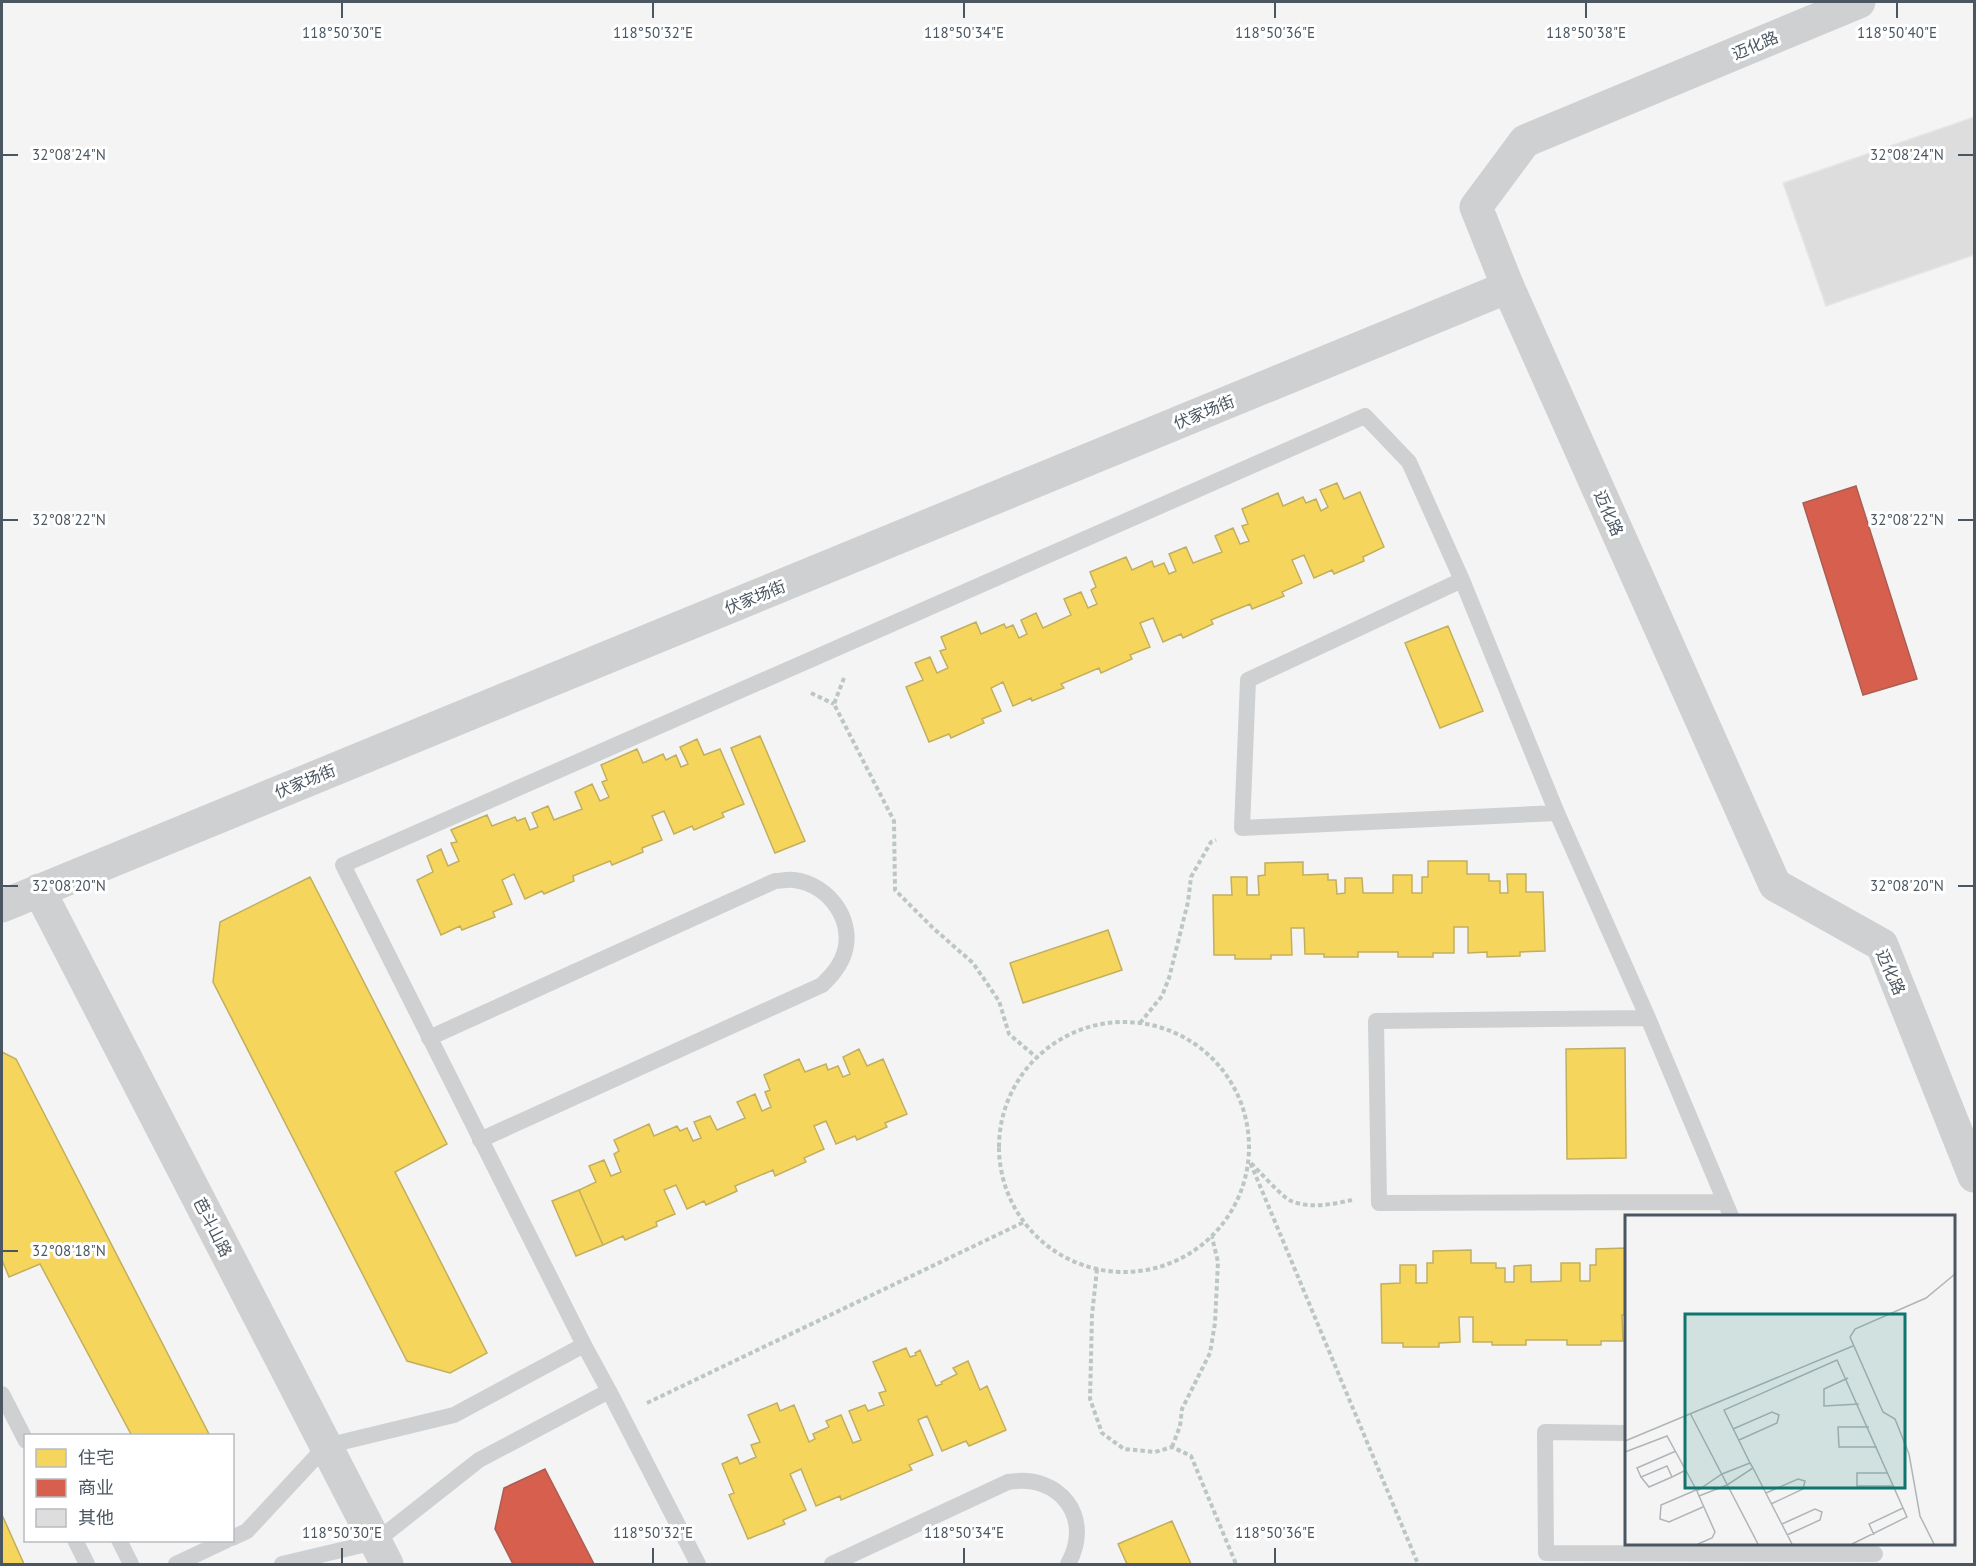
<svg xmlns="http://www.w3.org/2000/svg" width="1976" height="1566" font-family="'PT Sans','Noto Sans SC',sans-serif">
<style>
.homes{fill:#f6d55c;stroke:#c2af5e;stroke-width:1.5}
.shops{fill:#d6604d;stroke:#ac5d53;stroke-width:1.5}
.building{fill:#ddddde;stroke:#e5e6e7;stroke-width:1.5}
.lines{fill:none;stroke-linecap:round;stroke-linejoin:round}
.path{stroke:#bcc7c4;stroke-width:4;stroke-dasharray:4.5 3;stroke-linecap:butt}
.service{stroke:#ced0d2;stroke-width:16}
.minor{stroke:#ced0d2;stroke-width:33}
.tertiary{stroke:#ced0d2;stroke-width:33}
.ticks{fill:none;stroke:#4a5661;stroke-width:2}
.labels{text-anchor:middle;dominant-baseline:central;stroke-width:6;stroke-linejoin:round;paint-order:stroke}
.street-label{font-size:16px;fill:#4a5661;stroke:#fff}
.inset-road{fill:none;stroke:#b0b5b9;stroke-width:1.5}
.view{fill:#0f766e;fill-opacity:0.15;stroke:#0f766e;stroke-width:3}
.inset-edge{fill:none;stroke:#4a5661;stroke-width:3}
.ticks-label{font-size:15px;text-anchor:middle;fill:#4a5661;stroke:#fff;stroke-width:6;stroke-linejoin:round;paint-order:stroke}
</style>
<rect width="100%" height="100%" fill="#f4f4f4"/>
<path class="homes" d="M1337,483L1344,499L1360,492L1384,547L1363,557L1364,561L1334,574L1332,570L1314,578L1304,555L1292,560L1302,583L1282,592L1284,596L1252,609L1250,604L1211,620L1213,624L1183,638L1181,634L1163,642L1153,618L1140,623L1150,647L1130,655L1132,659L1101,673L1099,668L1061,684L1064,688L1032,701L1031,698L1013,706L1003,682L991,688L1001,711L982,719L984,723L951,738L949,734L929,742L906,687L923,680L915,663L930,657L937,673L948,668L940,651L946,649L941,637L976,622L981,634L1004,624L1006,628L1013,625L1019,638L1027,634L1021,620L1036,613L1043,628L1071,615L1064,599L1081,592L1088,608L1097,604L1091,590L1096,587L1090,572L1126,557L1132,570L1152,561L1154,567L1164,563L1169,574L1176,571L1169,554L1186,547L1193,563L1222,552L1215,536L1233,528L1240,544L1249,541L1242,526L1248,524L1242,509L1278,493L1283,506L1303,497L1306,503L1316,499L1321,511L1328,507L1320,490Z
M1448,626L1483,711L1440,728L1405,643Z
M760,736L805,841L775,853L731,748Z
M697,739L704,755L720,749L744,804L722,813L724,817L694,830L692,826L674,834L664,811L652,816L662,840L642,848L643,852L612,865L610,861L573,876L574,881L544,894L542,891L525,899L514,874L502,880L512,904L493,912L495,917L462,930L460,926L441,935L417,880L433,872L427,856L441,849L448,866L459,861L451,843L457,842L451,830L487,815L492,826L515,817L517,821L525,818L530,830L538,827L532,813L548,806L554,820L582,809L575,792L592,784L600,801L609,797L602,782L607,780L601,765L637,749L643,763L663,754L666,760L676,755L681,767L688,764L680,747Z
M1428,861H1467V874H1489V881H1500V893H1508L1507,874H1526V892H1543L1545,951L1520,952V956L1487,957V952L1468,953V927H1454V953H1433V957H1398V952H1358V957H1324V954H1305L1304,928H1291L1292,955H1271V959H1235V955H1214L1213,895H1232L1231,877H1247V895H1259L1258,876L1265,875V863L1303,862V875L1328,874V880H1336L1337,894L1345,893V878H1362L1363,893H1393V875H1412V893H1422V877H1428Z
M310,877L447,1144L395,1172L487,1353L450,1373L407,1361L213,982L220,922Z
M1108,930L1122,970L1023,1003L1010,963Z
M1625,1048L1626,1158L1567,1159L1566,1049Z
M859,1049L867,1066L883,1059L907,1114L885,1123L887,1127L857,1140L855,1136L836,1144L826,1121L814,1126L824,1149L804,1158L806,1162L775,1176L773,1170L735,1186L737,1191L706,1205L704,1201L687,1209L676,1185L664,1190L675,1214L656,1222L657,1226L625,1240L623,1236L603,1245L579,1190L596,1182L589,1166L604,1160L611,1176L621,1172L614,1154L619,1151L614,1140L649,1124L654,1136L677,1126L680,1131L687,1128L693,1141L701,1138L694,1122L710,1116L717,1130L745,1118L737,1102L755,1094L762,1111L771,1107L765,1092L770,1090L764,1075L799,1059L805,1072L826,1064L828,1070L838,1066L843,1077L850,1074L843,1057Z
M2,1052L16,1059L210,1436H132L40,1264L9,1277L2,1260Z
M579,1190L603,1245L576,1256L552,1201Z
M1626,1248V1315H1622L1623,1341H1601V1345H1567V1340H1526V1345H1492V1342H1473V1317H1459L1460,1342L1439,1343V1347H1403V1343H1382L1381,1284L1400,1283V1265H1416V1283H1427V1263H1433V1251L1471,1250V1263H1496V1268H1505V1282H1514V1266L1531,1265V1282L1561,1281V1263H1580V1281H1590V1265H1596V1249Z
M906,1348L910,1357L916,1355L915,1353L920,1350L936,1386L942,1384L941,1382L957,1374L953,1368L968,1361L980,1390L987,1386L1006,1430L969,1446L966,1441L942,1451L927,1416L918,1420L933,1455L909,1465L912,1470L841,1500L840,1496L816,1506L801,1469L790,1474L806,1510L783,1520L785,1524L748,1539L729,1495L734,1493L722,1464L737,1457L740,1464L756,1457L751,1445L760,1442L748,1415L777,1403L780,1411L794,1405L809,1442L815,1439L813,1434L829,1427L826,1421L841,1415L853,1443L861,1440L849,1411L865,1405L868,1411L884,1405L879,1393L886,1391L873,1362Z
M2,1517H3L24,1564H2Z
M1172,1521L1191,1564H1127L1118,1544Z"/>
<path class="shops" d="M1856,486L1917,679L1863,695L1803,503Z
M545,1469L594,1564H513L495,1529L504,1488Z"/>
<path class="building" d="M1974,117V255L1826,306L1783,183Z"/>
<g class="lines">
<path class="path" d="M844,678L834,704L894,821L895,890L933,928L973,963L999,1001L1009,1034L1036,1057
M811,693L834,704
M999 1147a125 125 0 1 1 250 0a125 125 0 1 1-250 0Z
M1140,1023L1162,996L1169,978L1188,902L1191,877L1211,842L1216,840
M1352,1200C1333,1204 1310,1209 1291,1201C1282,1197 1258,1170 1250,1162L1418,1564
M1097,1269L1092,1315L1090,1399L1102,1433L1124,1449L1155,1452L1172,1447L1191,1456L1236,1564
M647,1403L1024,1222
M1172,1447L1180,1426L1182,1409L1210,1353L1215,1323L1218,1262L1212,1237"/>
<path class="service" d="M1462,580L1248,680L1242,828L1557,813
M1648,1018L1376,1021L1379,1203L1725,1202
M429,1038L775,881C781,881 788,879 794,880C830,884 858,924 842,959C837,970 830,977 822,985L480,1140
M584,1345L343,865L1365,416L1409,462L1462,580L1557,813L1648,1018L1731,1216
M609,1391L698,1564
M2,1394L26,1441
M1626,1433L1545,1432L1546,1553L1875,1554
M232,1538L247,1531L326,1446L454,1415L584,1345L609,1391L479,1460L375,1542L282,1564
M75,1540L87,1564
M119,1540L131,1564
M176,1564L227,1540
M832,1564L1008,1482C1060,1473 1094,1518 1068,1564"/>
<path class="minor" d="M39,890L387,1564
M2,906L1508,287"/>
<path class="tertiary" d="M1859,2L1525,141L1476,207L1508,287L1775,885L1882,945L1974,1176"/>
</g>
<path class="ticks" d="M342,3V18M653,3V18M964,3V18M1275,3V18M1586,3V18M1897,3V18M3,155H18M1958,155H1973M3,520H18M1958,520H1973M3,886H18M1958,886H1973M3,1251H18M342,1548V1563M653,1548V1563M964,1548V1563M1275,1548V1563"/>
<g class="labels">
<g class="street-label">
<text transform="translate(1755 45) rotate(-23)">迈化路</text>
<text transform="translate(1204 412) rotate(-22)">伏家场街</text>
<text transform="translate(1609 513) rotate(66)">迈化路</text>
<text transform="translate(755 597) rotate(-22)">伏家场街</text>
<text transform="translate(305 781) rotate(-22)">伏家场街</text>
<text transform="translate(1891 972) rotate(66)">迈化路</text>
<text transform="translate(213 1227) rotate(63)">芭斗山路</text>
</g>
</g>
<g transform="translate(1625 1215)">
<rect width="330" height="330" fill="#f4f4f4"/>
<path class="inset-road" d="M223,163L199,174V191L234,189M65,198L133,329M244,212H213L214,232H252M108,214L147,197L154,200L152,208L114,225M0,226L228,131M0,237L42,221L72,276M125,248L99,195L212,145L282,302L227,329M125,248L128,253L102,270L74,281L72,276L97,259ZM128,253L167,329M263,258H232V271H269M16,262L12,253L51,236M47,262L42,251L16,262L24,272L47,262L61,255M71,275L36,290L35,304L44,307L78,292M141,278L173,264L180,266L178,274L146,289M157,309L190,294L197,297L195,305L162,320M249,320L244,309L278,293M73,329L87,323L90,317L74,281M309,329L295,301L284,239L270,204L258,197L225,122L230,114L301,83L330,59"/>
<path class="view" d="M60,99H280V273H60Z"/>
<rect width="330" height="330" class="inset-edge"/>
</g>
<g class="ticks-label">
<text x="342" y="38">118°50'30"E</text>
<text x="653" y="38">118°50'32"E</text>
<text x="964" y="38">118°50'34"E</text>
<text x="1275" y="38">118°50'36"E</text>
<text x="1586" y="38">118°50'38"E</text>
<text x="1897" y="38">118°50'40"E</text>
<text x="69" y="160">32°08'24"N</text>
<text x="1907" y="160">32°08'24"N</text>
<text x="69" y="525">32°08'22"N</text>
<text x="1907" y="525">32°08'22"N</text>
<text x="69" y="891">32°08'20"N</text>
<text x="1907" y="891">32°08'20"N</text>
<text x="69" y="1256">32°08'18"N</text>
<text x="342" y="1538">118°50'30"E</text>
<text x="653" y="1538">118°50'32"E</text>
<text x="964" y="1538">118°50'34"E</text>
<text x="1275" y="1538">118°50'36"E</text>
</g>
<rect width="1976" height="1566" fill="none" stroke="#4a5661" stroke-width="6"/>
<rect x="24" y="1434" width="210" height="108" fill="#ffffff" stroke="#b7bbc0" stroke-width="1.5"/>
<rect x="36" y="1449" width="30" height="18" fill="#f6d55c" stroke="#b7bbc0" stroke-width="1.5"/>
<text x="78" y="1464" font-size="18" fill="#4a5661">住宅</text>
<rect x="36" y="1479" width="30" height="18" fill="#d6604d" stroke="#b7bbc0" stroke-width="1.5"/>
<text x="78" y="1494" font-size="18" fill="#4a5661">商业</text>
<rect x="36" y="1509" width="30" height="18" fill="#ddddde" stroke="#b7bbc0" stroke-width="1.5"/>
<text x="78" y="1524" font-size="18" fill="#4a5661">其他</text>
</svg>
